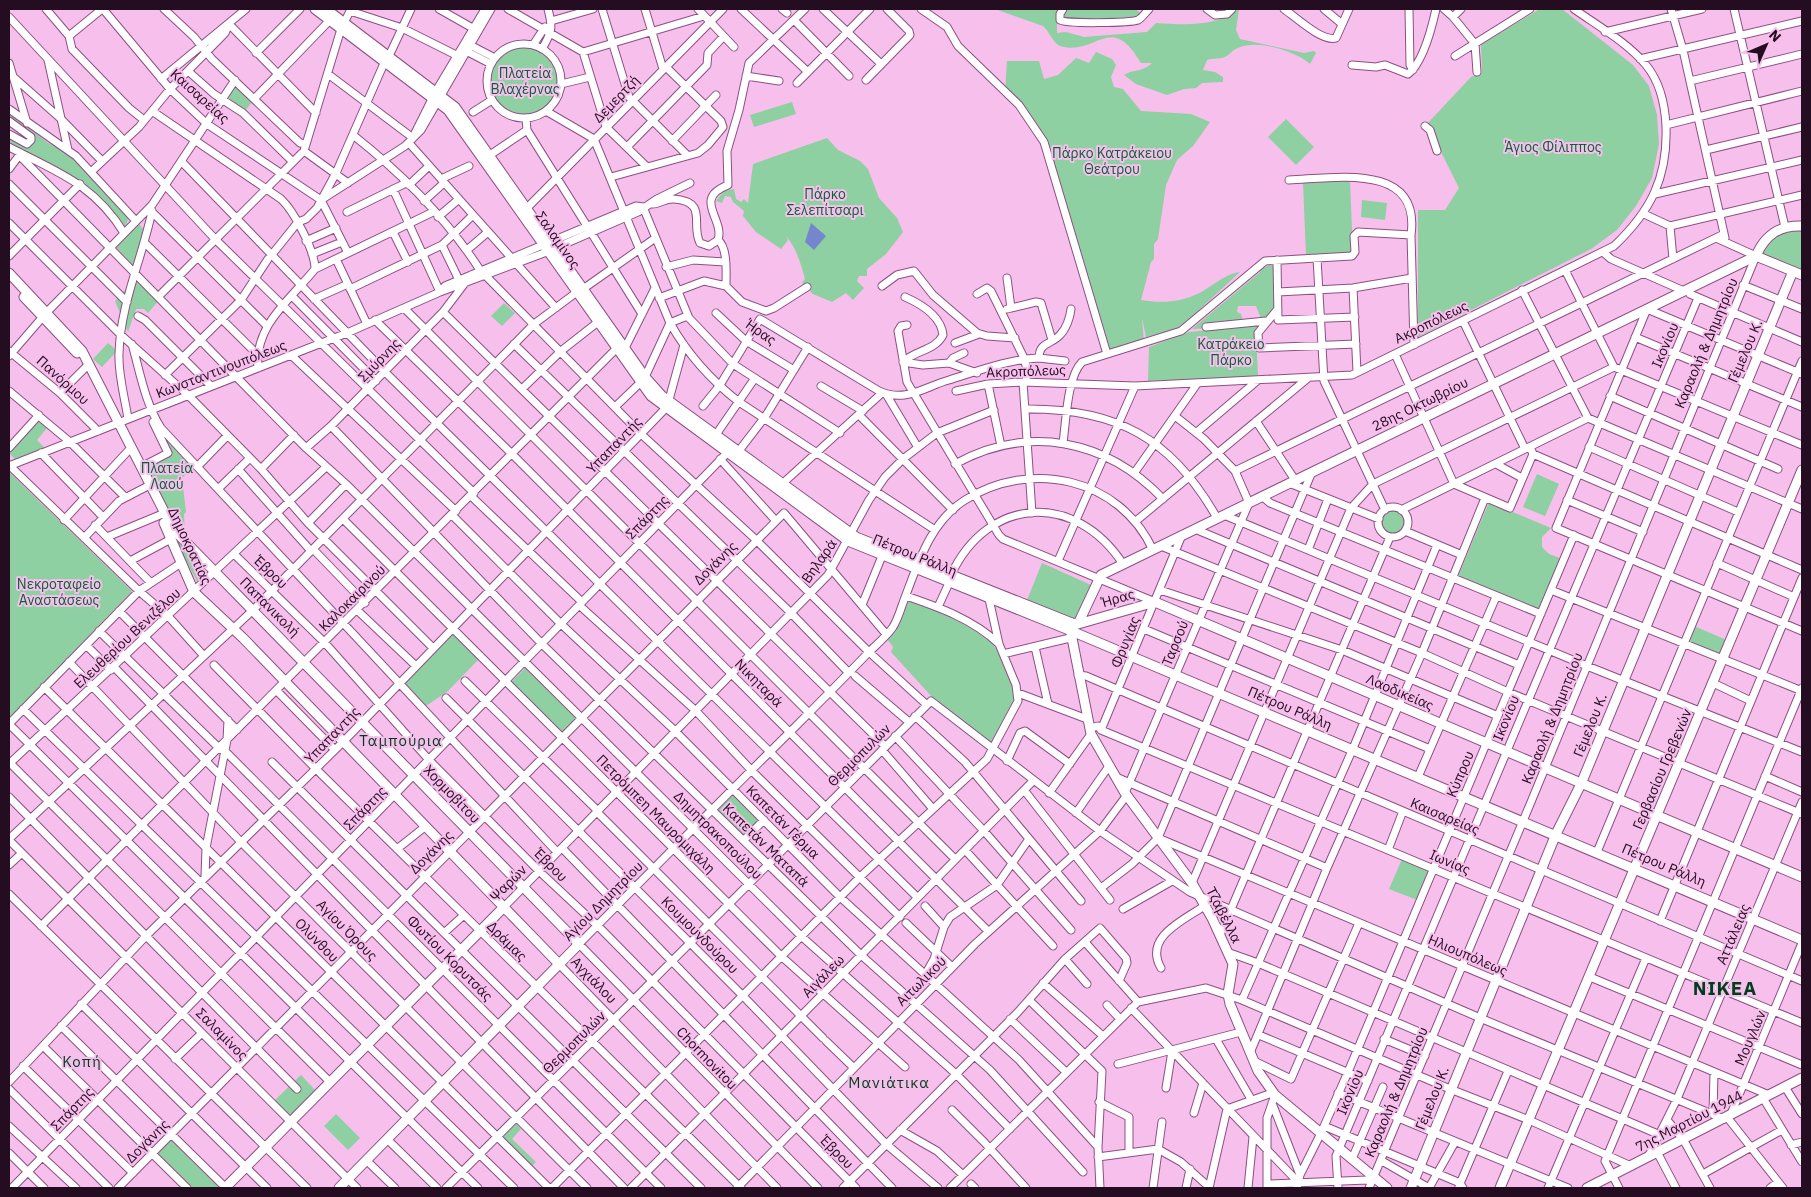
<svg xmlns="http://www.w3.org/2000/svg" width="1811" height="1197" font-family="'IBM Plex Sans',sans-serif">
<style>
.green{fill:#8ed0a1}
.water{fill:#7686cd}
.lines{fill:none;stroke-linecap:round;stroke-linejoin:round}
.minor-casing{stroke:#8d4f83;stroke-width:9}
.major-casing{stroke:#8d4f83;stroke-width:11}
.minor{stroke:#fff;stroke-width:7}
.major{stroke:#fff;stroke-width:9}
.labels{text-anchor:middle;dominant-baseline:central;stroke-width:4;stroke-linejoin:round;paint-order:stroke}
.park-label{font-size:14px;fill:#066334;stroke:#f7bfec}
.street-label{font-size:14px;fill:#240c21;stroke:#f7bfec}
.neighbourhood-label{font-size:15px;letter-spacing:1px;fill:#013d1d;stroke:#f7bfec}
.district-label{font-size:19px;font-weight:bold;letter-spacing:1px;fill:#013d1d;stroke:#f7bfec}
</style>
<rect width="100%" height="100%" fill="#f7bfec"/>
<path class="green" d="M995,9H1136L1140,13L1136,17L1068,20L1067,23L1057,24V33L1066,32L1084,37L1147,32L1156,23C1184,25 1216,27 1239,9L1236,30L1240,39L1304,53L1314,51L1316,53L1310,64C1296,51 1257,39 1238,48C1231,50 1229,57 1222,58C1217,59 1212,58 1207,60L1203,70L1215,72L1223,77V82L1202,83L1196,88L1184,89L1167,95L1136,84L1124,75C1133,69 1144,72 1152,63H1141C1110,10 1097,57 1060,46C1053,43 1049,31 1043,26Z
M1540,9H1562L1633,65L1649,86L1657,115L1659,144L1652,178L1636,206L1617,230L1591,249L1418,337V210H1445L1459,188L1427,124L1471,77L1482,73L1481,44Z
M491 81a34 34 0 1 1 68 0a34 34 0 1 1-68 0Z
M1096,52L1112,59L1116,65L1111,77L1114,87L1123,89L1141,111L1191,114L1210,122L1193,146L1177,160L1166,185L1158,239L1154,244V259L1151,262L1141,300C1163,304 1187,302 1206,289C1218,282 1228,273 1240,272L1185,323L1175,329L1146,337L1142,318L1144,343L1107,354L1057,186L1052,150L1023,104L1005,94L1007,61H1039L1044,79L1058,75L1076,58L1089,63Z
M236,84L253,101L244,112L226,98Z
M792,102L796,114L754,127L750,115Z
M9,113L48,143L69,153L129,215L125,230L85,187L9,147V137L27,147L31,146L34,138L9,119Z
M1286,119L1314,147L1296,165L1268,137Z
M827,138L838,150L860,161L868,169L879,198L897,218L903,232L886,254L867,269V276H859L857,281L864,288L853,300L846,293L832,302L813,294L802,283L805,279C801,264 796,247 786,236L788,240L781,249L756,232L743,216L744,211L733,202L731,197L725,196L722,203L716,201L724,191L734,189L736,199L741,202L744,199L748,203L753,164Z
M1350,181L1353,253L1306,255L1303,183Z
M1362,200L1387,203L1385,220L1361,217Z
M138,223L145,231L134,266L115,246Z
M1794,229L1802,230V271L1761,253C1768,238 1777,232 1794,229Z
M1270,265L1274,267C1275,282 1282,315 1261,319L1256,306H1238L1237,312L1241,314L1243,320L1213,322V328L1192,329L1260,272L1261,269Z
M136,278L161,298L148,313L144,309H136L128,332L115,301Z
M504,303L515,313L502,326L491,316Z
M1262,325L1256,333L1258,376L1148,381L1149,347L1189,332Z
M108,343L117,351L102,367L93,359Z
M152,416L194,467L182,478L186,512L184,514L185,537L174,522L145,467L170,455Z
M38,419L47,428L37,440L48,451L18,462L10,454V449Z
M10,473L132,591L9,719V474Z
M1537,474L1559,484L1545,516L1523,507Z
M1489,502L1551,528L1542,537V547L1549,554L1560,558L1540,610L1458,577Z
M1380 522a13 13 0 1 1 26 0a13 13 0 1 1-26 0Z
M167,525L211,573L199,585Z
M1042,563L1091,585L1075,618L1069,617L1027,600Z
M908,601L938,609L988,637L1003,659L1011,679L1015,702L1012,711L990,745L933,698L891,652L893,647L887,639L896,631Z
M1694,626L1729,641L1722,657L1687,643Z
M453,634L479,659L448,691L426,706L405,684Z
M525,668L577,719L562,734L510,683Z
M732,794L760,822L744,838L716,811Z
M1402,859L1430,870L1417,900L1389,889Z
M301,1075L316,1091L291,1117L274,1101Z
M336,1114L360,1138L348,1150L324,1126Z
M513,1120L521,1129L512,1139L536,1162L530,1168L497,1136Z
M171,1140L220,1188H193L157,1153Z"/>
<path class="water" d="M811,223L826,236L814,250L805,242Z"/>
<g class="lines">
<g class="minor-casing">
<path id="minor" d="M46,9L69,36L72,49L129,108L144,120
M103,9L170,89L207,124L321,200L348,253
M164,9L194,37L212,59L300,143L306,144
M439,9L476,30
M508,9L583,52
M602,9L629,97L687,155
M645,9L663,69
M698,9L734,47
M741,9L808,72
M782,9L787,13
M823,9L879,62
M921,9L947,27L958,46L1019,105L1044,142L1107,354
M1063,9L1060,14V20C1065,24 1130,23 1138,20C1142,18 1146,12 1149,9
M1207,9L1215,15L1227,14L1232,9
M1284,9C1297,18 1322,42 1336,38L1349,9
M1324,9L1342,24
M1409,9L1410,65L1413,70
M1444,9L1453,17L1475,44L1477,72
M1671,9L1683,50L1725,238
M1734,9L1785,227
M350,11L402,28L460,57
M9,17L215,239L474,493
M1453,17L1461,9
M794,20L849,76
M551,21L593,9
M229,24L316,113
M1605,32L1702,9
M69,36L102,9
M487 81a37 37 0 1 1 74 0a37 37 0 1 1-74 0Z
M470,45L495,58
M533,45L545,27
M542,49C552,32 553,28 548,9
M466,51L491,64
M583,52L606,127L646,166
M583,52L704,16
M256,53L300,9
M389,56L411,9
M1455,56L1530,9
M1640,59L1802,21
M48,60L68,150
M9,63L27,123
M1352,65L1376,67L1385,65L1408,74C1423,63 1432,27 1436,9
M188,71L214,94L243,113L293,162
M9,73L61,119L102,161
M328,74L413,138
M746,76L779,81
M161,79L246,9
M866,80L910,35L909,31L887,9
M1690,81L1802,54
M797,83L870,9
M561,84L590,77
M254,99L330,20
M9,109L76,156L136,221
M152,111L281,199C294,211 315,251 315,269C291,299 254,325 258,368
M546,111L594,139L670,323C687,353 712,381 739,402L935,530
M473,112L492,100
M526,119L527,130L642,314
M9,121L31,137V140L27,144L9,134
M1666,125L1802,91
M1425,126L1430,130L1437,151
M353,135C401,173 447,219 480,270
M414,135L436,91L485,9
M672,141L716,95
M409,143L556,308
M9,147C57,172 94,184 124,233
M627,147L707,65L708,53L723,37
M1706,150L1802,127
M304,151L348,183
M19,155L306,448L346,484L801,936L956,1074L1010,1129
M490,155L527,130
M182,162L385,372L917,897
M9,169L21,153
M91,172L139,127L170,89L225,33L229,24
M611,177L698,153L708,145L723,127L721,121L666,67
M441,179L469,166
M1289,180C1336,178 1421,162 1411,235L1414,345
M9,184L127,302
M409,185L429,166
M393,189L440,292
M1655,194L1802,160
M321,200L405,146L421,130L491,9
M424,201L444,183
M652,204C660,204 666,198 674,199C709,202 690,224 700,243L709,246L718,240
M643,207L689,318L733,364L840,433
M527,208L723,9
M150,210L267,326
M347,212L406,183
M1644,214L1670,226L1802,195
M438,217L459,199
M9,223L121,335L188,395L261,469L308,523L433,648
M1670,226L1673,259
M393,232L408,262
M718,240C725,219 692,199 728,185L727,151L739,110L749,63L805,9
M718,240C728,248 726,273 726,286
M306,241L336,228
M145,243L258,355
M442,245L459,280
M467,250L488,232
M274,252L298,222L306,219L317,208L336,173L385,61
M1603,252L1611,259L1684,291
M312,254L342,242
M9,256L80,184
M1317,258L1324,381L1385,510
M336,259L367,324
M1277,260L1278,320L1355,317
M666,267L693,260L725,262
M315,269L433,212
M1565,270L1614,367L1802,445
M485,275L641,434L753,537L869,652L927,705
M1007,278L1011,308L1007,309
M1743,285L1802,309
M882,286L897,275L914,271L933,295L977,333L987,336L1015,338
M1353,288L1357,372
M350,289L442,245L473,215
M583,289L654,239
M1522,290L1588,418L1802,509
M440,292L445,286L636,206L643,207
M1278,292L1353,288L1412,278
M977,294L987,288L991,291L1024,358L1027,369L1026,381
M1690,294L1802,342
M159,296L304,151L341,29L351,9
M292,296L376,381
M659,298L704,281L726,286L742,302L766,311L774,308L807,287
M314,299L348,284
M404,308L955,859
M1011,308L1036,302L1041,303L1052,340
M1277,310L1258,333L1259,348L1356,344
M443,312L885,746
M716,313L746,341L794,370
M138,316L145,320L211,386
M375,320L512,454L988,931
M1463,321L1525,449
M907,325L901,326L898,331L907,382L999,535L1003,539L1155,602
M1206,327L1266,321
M1635,337L1802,407
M955,343L979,334
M132,344C140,372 145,403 161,428L557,852
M514,344L791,613L849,673
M625,348L655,288
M9,351L60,393L98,431
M1395,354L1454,484L1510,508L1533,454
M291,355L456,511
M9,356L47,312L152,205L235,80
M1065,361L1039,358C1039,342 1051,345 1060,335C1066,329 1070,318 1071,309
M903,362C915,350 935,351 943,335C941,316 921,304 905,297
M903,362L923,365L949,363L977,373
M949,363L953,358L964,353
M1802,374L1647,309L1556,528L1802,631
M165,375L241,300L268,259
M645,377L670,323L687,316
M1023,382L1032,513
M988,384L1001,446
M821,386L863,411
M522,389L561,351L598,322
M9,391L70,442L125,497
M956,391L988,384L1023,382L1135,386L1352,375L1614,246C1651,211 1668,177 1666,126C1665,105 1660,82 1646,65C1628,43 1598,26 1574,9
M60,393L86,367
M886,394L917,446
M1610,396L1778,469
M703,406L720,385L760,319L879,391C906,403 924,387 949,380C978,371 1010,359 1039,358
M615,407L640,383
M1025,409C1116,408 1172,438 1217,518
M859,415L953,510
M128,419C125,398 118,375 119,354C120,305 142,259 152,211
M1256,421L1295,480
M331,426L542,644L709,807L861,955L990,1070L1083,1172
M1197,432L1258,380
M715,436L755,378
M1063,443C1066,422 1067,377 1082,362L1181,331L1265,261L1352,256L1355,252L1354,236L1358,232L1411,235
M1530,447L1533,454L1802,570
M1589,447L1738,512
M9,448L39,415
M306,448L331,426L443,312L471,275
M41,453L102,516
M720,459L776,521
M955,464C1028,424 1106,439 1163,499
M1496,464L1522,478
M9,465L139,591L168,616L204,656
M9,466L347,333L440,292L544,253L638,212L657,199L690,183
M198,466L227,436
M141,467L168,453L153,422
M238,469L311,551
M261,469L294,435
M1235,471L1724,234
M1135,472L1197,384
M1289,483L1379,519
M782,484L882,393
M219,488L250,458
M471,496L582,602
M1262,496L1270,503L1541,614
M1567,500L1643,532
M1378 522a15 15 0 1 1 30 0a15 15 0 1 1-30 0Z
M1401,510L1588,418
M452,515L561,624L672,728L840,897L1019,1060L1098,1147
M1224,515L1587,666L1802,752
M343,519L781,956L905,1067
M64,520L128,451
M1136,521L1308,378
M308,523L346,484
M95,525L150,582
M1195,529L1519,665
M1405,531L1462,555
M107,537L160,515
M84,538L119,501L146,487
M1161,546L1422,653L1508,692L1802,814
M313,549L365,603
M1308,550L1328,499
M234,554L325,643L429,760L539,871L601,929L856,1188
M130,561L171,539
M1058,561L1135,386
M1717,563L1794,597
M951,575C988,496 1075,491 1123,564
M1160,590L1342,650L1498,716
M1551,590L1802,691
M906,596C938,607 973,619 999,644
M579,605L696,711L752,771L900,917
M862,605L882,556
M938,607L949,583
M357,610L416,666
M119,611L237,730
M1144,629L1430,749
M99,631L219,748L225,751L661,1188
M86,645L111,670
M1035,647L1048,704
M1003,654L1070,638
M69,662L241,842L587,1188
M214,665L316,769L741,1188
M114,667L624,1188
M1078,675L1086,676L1802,981
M855,676L909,722
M465,681L598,811
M1713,683L1751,701
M44,687L549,1188
M277,691L335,750
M1018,693L1087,719
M446,698L745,998L886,1144L938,1188
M23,709L514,1188
M915,716L965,762L1081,901
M9,724L478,1188
M9,724L139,591L181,563
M1090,728L1098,726L1101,730L1802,1023
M1101,730L1182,535
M895,736L984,831L1071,930
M882,750L933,809
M1007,761L1020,733L1025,731L1070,764
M9,762L330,1082
M272,762L701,1188
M9,764L326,467
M1765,776L1802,792
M1116,777L1327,868
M1418,777L1496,597
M1024,790L1110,900
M1049,793L1091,734
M1125,793L1249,503L1235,471L1204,439L1175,416
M9,797L297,1089
M597,812L823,1038
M1076,813L1109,766
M1158,838L1769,1095
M9,839L252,611L534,324L577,292
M9,840L357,1188
M744,840L764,820
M562,848L892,1188
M397,849L426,826
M965,850L1053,946
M1388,850L1403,811
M1597,852L1802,361
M9,865L22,853
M205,877L206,848L227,740L228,720
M1192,883L1351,508L1373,484L1614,367
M1101,888L1132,864L1158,838L1312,472
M9,894L307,1188
M925,906L944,927
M504,907L828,575L869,500L885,477L903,459L937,433L994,410
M1123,909L1172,881
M1660,921L1802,578
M906,923L952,967
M41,926L616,349
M444,933L464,915
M1220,935L1390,537
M1085,942L1138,1002
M1227,952L1258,963L1660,1135
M1065,959L1087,984
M559,964L777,1188
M1161,968C1143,937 1184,920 1206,905
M925,975L934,959L944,927L950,917L997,885L1029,839
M1590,977L1802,1065
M1043,983L1103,1036
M1029,1000L1102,1071L1098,1147L1100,1188
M1242,1000L1354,746L1437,545
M81,1004L267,1188
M1107,1005L1120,1019
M1131,1008L1298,1182
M1010,1019L1066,1072
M61,1026L226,1188
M1259,1035L1368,1081
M1216,1039L1251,1099
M1384,1039L1425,1056
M826,1041L854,1068
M43,1046L187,1188
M1250,1053L1327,868L1422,653L1485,498
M175,1059L202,1033
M1254,1061L1291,1079L1359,923
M1118,1064L1241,1032
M23,1066L133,1173
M9,1082L146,936L343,742L663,411L670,396L684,345
M1785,1087L1802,1114
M1166,1088L1172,1051
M9,1089L109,1188
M1338,1093L1568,1188
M1763,1098L1802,1162
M1099,1102L1129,1117V1152
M1272,1103L1300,1175
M1227,1109L1272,1093
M952,1110L984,1142L1026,1188
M1194,1113L1203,1083
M1713,1114L1714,1072
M1731,1114L1802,943
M1727,1117L1783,1188
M1667,1120L1683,1139L1710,1188
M9,1126L76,1188
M1324,1126L1460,1183L1463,1188
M900,1130L937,1151L963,1175
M387,1139L437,1188
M1791,1145L1802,1142
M1657,1152L1676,1188
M9,1153L44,1188
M1098,1157L1158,1149L1181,1162L1209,1187
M1648,1157L1677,1099L1802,802
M1352,1159L1383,1087
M366,1160L395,1188
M1382,1161L1429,1188
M1703,1174L1782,1130
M971,1184L975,1188
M1267,1184L1367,1180L1374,1178
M1459,1186L1508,1071
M12,1188L727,453L738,452L765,417L808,347
M118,1188L784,513L886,634
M446,1188L931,701L1100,831L1190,892L1480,1018L1724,1119
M552,1188L860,877L987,759L1018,701L1016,685L999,644L989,599
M631,1188L1033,781
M737,1188L975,944L1100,831L1127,795
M818,1188L579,944C651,871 723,798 796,726C820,702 844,678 868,653C876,645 887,636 893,627C898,619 901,608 904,600C918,564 930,522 965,500C1030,459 1119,477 1153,550
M843,1188L1018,1012L1065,959L1100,928L1126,958L1127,963L1119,981
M950,1188L1138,1002L1206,988L1242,1000L1450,1089L1529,1120L1631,1166
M1153,1188L1162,1122
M1186,1188L1190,1169
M1209,1188L1227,1109
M1248,1188L1253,1137
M1267,1188V1118L1275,1095
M1297,1188L1300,1175L1321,1133L1348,1072L1574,535
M1338,1188L1336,1156L1698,298
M1369,1188L1531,802L1756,256L1716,238
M1429,1188L1455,1142
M1548,1188L1646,958
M1619,1188L1605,1161L1802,688
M1770,1188L1778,1182"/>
</g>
<g class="major-casing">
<path id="major" d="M315,9L448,110L651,396L848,541L1069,630L1802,940
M326,9L455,107L645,377L662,396L856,537L1072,623L1078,624L1155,602L1802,877
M1756,256C1765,235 1779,225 1802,226
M1756,256L1802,275
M9,273L82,351L173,529L579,944L339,1188
M24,297L77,353
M164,523L194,592L243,638L559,964
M1078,624L1101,575L1756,256
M1070,628L1091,734L1125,793L1192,883L1212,918L1233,964L1228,994L1230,1004L1258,1071L1275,1095L1387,1188
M225,1188L504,907
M1411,1188L1556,834L1581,784L1793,271
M1500,1188L1802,470
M1587,1188L1802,1078"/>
</g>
<use href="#minor" class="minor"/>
<use href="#major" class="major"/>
</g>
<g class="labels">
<g class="park-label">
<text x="525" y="73">Πλατεία<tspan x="525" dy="16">Βλαχέρνας</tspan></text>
<text x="1553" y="147">Άγιος Φίλιππος</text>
<text x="1112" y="153">Πάρκο Κατράκειου<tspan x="1112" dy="16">Θεάτρου</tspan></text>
<text x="825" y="194">Πάρκο<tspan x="825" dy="16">Σελεπίτσαρι</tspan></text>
<text x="1231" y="344">Κατράκειο<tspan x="1231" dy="16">Πάρκο</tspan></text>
<text x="167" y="468">Πλατεία<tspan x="167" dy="16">Λαού</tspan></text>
<text x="59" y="584">Νεκροταφείο<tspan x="59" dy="16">Αναστάσεως</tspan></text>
</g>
<g class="street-label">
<text transform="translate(200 96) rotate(42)">Καισαρείας</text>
<text transform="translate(616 99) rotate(-46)">Δεμερτζή</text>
<text transform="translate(558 240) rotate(55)">Σαλαμίνος</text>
<text transform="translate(1431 322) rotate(-26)">Ακροπόλεως</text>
<text transform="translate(761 332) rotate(35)">Ήρας</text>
<text transform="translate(1706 343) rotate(-67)">Καραολή &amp; Δημητρίου</text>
<text transform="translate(1665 345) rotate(-67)">Ικονίου</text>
<text transform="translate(1745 351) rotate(-67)">Γέμελου Κ.</text>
<text transform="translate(379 360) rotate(-46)">Σμύρνης</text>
<text transform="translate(221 369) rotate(-21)">Κωνσταντινουπόλεως</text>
<text transform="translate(1026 371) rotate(-2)">Ακροπόλεως</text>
<text transform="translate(63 380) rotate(42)">Πανόρμου</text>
<text transform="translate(1420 404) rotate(-26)">28ης Οκτωβρίου</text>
<text transform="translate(614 445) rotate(-46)">Υπαπαντής</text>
<text transform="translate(647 517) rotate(-46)">Σπάρτης</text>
<text transform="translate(190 546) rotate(65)">Δημοκρατίας</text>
<text transform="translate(915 555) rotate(22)">Πέτρου Ράλλη</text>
<text transform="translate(819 561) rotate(-55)">Βηλαρά</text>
<text transform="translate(715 563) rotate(-45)">Δογάνης</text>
<text transform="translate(271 572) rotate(44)">Έβρου</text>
<text transform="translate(352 598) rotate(-45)">Καλοκαιρινού</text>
<text transform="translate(1118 598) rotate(-16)">Ήρας</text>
<text transform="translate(270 607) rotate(45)">Παπανικολή</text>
<text transform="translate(127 638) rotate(-43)">Ελευθερίου Βενιζέλου</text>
<text transform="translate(1125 642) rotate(-68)">Φρυγίας</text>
<text transform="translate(1175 643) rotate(-68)">Ταρσού</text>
<text transform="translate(759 683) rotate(45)">Νικηταρά</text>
<text transform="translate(1400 692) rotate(23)">Λαοδικείας</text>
<text transform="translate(1290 708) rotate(23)">Πέτρου Ράλλη</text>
<text transform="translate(1506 718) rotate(-68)">Ικονίου</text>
<text transform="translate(1552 718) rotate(-68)">Καραολή &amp; Δημητρίου</text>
<text transform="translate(1590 725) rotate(-68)">Γέμελου Κ.</text>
<text transform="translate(332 735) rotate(-46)">Υπαπαντής</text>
<text transform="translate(859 755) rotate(-45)">Θερμοπυλών</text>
<text transform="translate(1662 769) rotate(-67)">Γερβασίου Γρεβενών</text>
<text transform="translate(1460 774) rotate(-67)">Κύπρου</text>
<text transform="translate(452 794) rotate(46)">Χορμοβίτου</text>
<text transform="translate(365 808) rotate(-46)">Σπάρτης</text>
<text transform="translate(656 814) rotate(45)">Πετρόμπεη Μαυρομιχάλη</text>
<text transform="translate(1445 816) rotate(23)">Καισαρείας</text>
<text transform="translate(783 822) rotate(45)">Καπετάν Γέρμα</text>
<text transform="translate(718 835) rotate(45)">Δημητρακοπούλου</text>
<text transform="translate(766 845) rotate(44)">Καπετάν Ματαπά</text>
<text transform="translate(431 852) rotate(-45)">Δογάνης</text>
<text transform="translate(1450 862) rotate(23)">Ιωνίας</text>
<text transform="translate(551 865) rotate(45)">Έβρου</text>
<text transform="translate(1664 865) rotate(23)">Πέτρου Ράλλη</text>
<text transform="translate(508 883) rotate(-45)">Ψαρών</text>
<text transform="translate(603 901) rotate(-45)">Αγίου Δημητρίου</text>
<text transform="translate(1224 915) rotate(63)">Τζαβέλλα</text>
<text transform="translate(347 930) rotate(45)">Αγίου Όρους</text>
<text transform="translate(1733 934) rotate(-67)">Αττάλειας</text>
<text transform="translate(700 935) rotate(45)">Κουμουνδούρου</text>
<text transform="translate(317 940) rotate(45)">Ολύνθου</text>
<text transform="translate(507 941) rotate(45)">Δράμας</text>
<text transform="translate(1468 955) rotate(23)">Ηλιουπόλεως</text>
<text transform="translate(450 958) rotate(45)">Φωτίου Κορυτσάς</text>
<text transform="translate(823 976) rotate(-46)">Αιγάλεω</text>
<text transform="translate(594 980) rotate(46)">Αγχιάλου</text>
<text transform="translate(921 981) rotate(-45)">Αιτωλικού</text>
<text transform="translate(222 1034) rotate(45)">Σαλαμίνος</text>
<text transform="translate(1750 1038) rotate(-67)">Μουγλών</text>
<text transform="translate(574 1042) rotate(-45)">Θερμοπυλών</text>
<text transform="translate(707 1058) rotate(46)">Chormovitou</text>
<text transform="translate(1350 1092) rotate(-67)">Ικονίου</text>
<text transform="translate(1396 1092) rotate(-67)">Καραολή &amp; Δημητρίου</text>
<text transform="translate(1432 1098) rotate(-68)">Γέμελου Κ.</text>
<text transform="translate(72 1109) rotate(-46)">Σπάρτης</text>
<text transform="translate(1689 1121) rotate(-27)">7ης Μαρτίου 1944</text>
<text transform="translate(147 1141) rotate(-45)">Δογάνης</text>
<text transform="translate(837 1152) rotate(45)">Έβρου</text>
</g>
<g class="neighbourhood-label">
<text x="401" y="740">Ταμπούρια</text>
<text x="82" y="1061">Κοπή</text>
<text x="889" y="1082">Μανιάτικα</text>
</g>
<g class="district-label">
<text x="1725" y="988">NIKEA</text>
</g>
</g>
<rect width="1811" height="1197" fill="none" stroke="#240c21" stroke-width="20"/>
<g transform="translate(1766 45) rotate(45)" stroke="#f7bfec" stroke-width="4" paint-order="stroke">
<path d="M0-4L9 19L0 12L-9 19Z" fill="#240c21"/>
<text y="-8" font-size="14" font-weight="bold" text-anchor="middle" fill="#240c21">N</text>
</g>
</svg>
